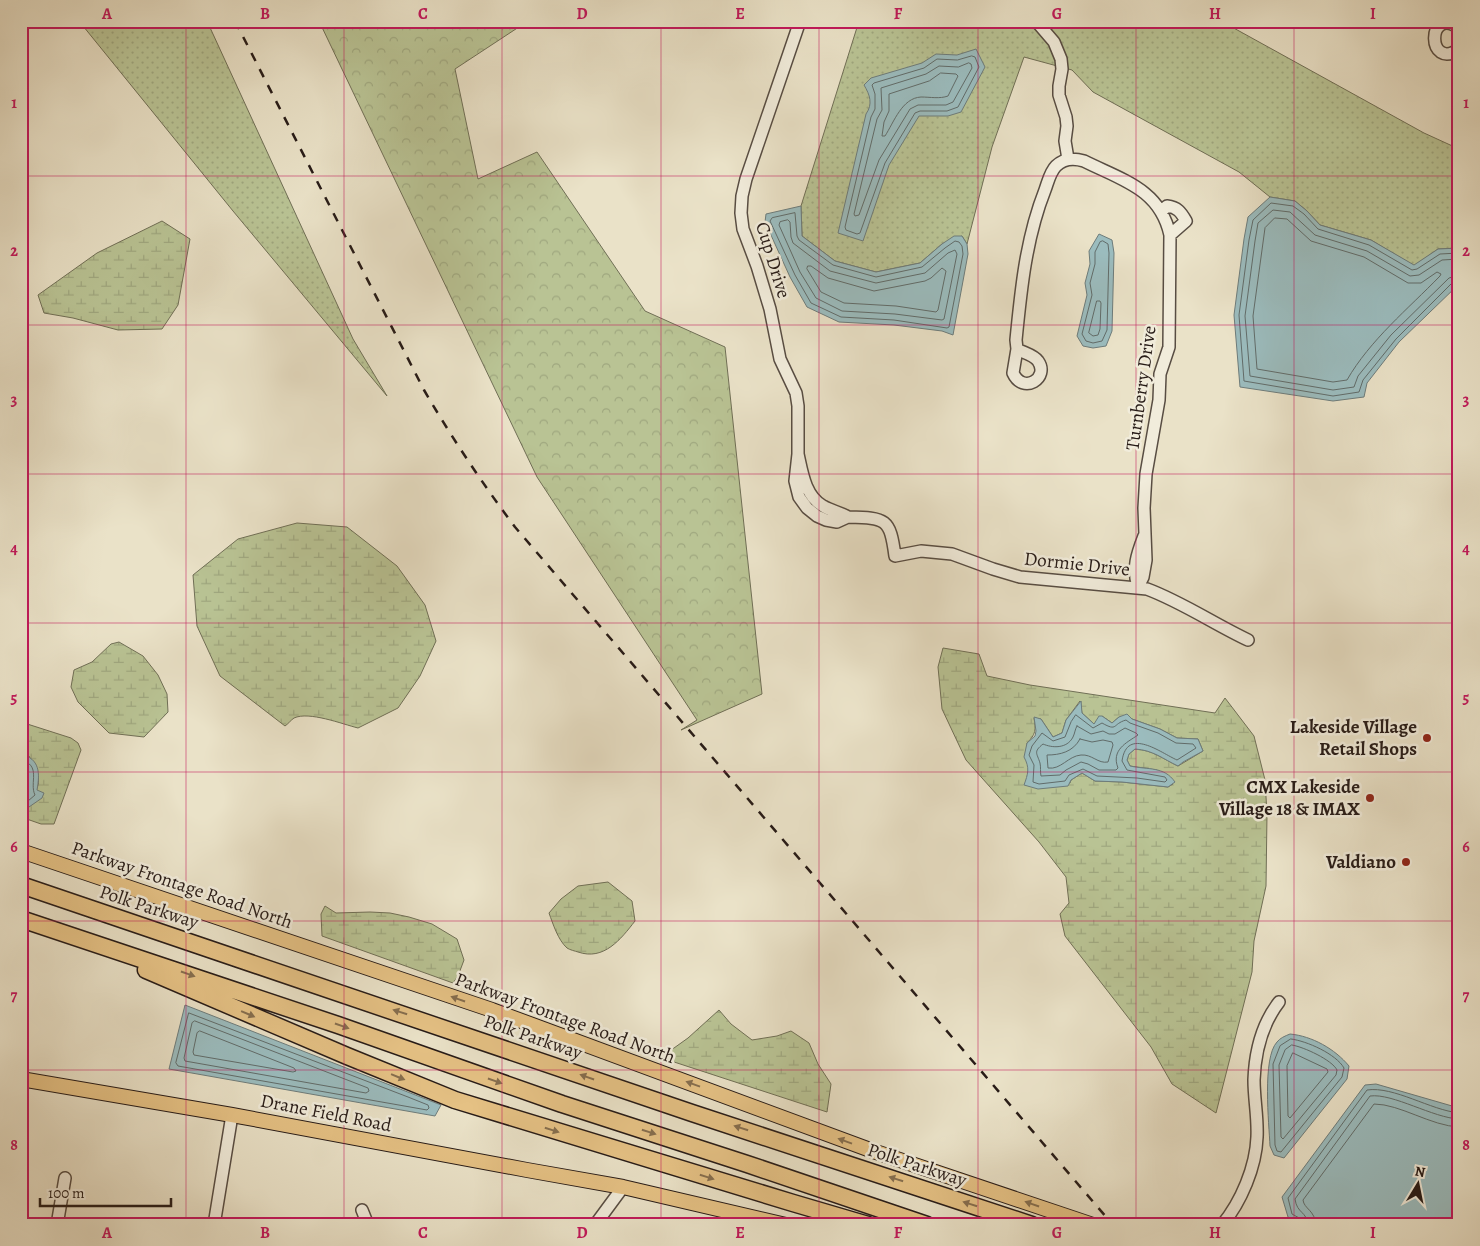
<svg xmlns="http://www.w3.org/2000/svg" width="1480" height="1246" font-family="Alegreya,serif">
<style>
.green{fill:url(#green-dots);stroke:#706f56}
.forest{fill:url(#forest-crowns);stroke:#706f56}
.wetland{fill:url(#wetland-marsh);stroke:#706f56;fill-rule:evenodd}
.water{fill:#9bbcbe;stroke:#6d7c7b}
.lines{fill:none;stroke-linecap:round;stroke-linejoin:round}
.shore{stroke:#616c6a;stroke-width:1}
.minor-casing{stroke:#584d43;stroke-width:14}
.major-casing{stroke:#271b17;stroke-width:16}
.highway-casing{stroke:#271b17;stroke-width:19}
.minor{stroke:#f1ecdb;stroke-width:11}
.major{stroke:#e5c184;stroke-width:14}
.highway{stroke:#e5c184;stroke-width:16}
.rail{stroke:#271b17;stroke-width:2.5;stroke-dasharray:9 9;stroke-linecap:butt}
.oneway{fill:#866e4e}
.grid{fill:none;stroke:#c2185b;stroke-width:1;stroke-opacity:0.55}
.poi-dot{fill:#8f2418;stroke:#f1ecdb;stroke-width:2}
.labels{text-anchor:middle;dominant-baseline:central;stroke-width:5;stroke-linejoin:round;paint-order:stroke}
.street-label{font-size:19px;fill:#271b17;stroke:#f1ecdb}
.poi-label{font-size:19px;font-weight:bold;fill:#271b17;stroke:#f1ecdb;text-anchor:end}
.neatline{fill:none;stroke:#c2185b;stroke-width:2}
.grid-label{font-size:16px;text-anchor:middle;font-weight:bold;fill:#c2185b}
</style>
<defs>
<pattern id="green-dots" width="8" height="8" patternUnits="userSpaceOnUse" patternTransform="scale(1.25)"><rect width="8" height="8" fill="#b9c394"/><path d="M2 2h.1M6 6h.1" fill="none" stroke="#9fa77f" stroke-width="1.8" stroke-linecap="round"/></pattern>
<pattern id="forest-crowns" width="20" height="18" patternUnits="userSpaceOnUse" patternTransform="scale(1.25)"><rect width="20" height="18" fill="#b9c394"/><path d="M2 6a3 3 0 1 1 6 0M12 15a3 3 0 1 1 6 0" fill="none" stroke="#9fa77f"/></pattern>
<pattern id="wetland-marsh" width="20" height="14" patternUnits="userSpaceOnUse" patternTransform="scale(1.25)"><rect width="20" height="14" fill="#b9c394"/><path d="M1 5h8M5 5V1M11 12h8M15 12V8" fill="none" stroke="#9fa77f"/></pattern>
</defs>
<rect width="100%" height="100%" fill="#eae2c8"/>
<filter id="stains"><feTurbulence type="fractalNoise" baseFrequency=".004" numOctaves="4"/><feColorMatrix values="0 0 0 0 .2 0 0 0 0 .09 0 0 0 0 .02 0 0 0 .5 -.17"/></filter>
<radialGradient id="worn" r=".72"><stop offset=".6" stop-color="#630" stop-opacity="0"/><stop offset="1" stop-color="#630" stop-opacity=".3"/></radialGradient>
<path class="green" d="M79,21H207L353,339L387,396L233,211Z
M859,21H1221L1424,133L1459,149V248L1438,249L1414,266L1371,240L1320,225L1307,211L1295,201L1270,197L1239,172L1093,92L1072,70L1024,57L992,147L967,244L962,236L942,244L920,263L876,272L835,261L802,236L801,206Z"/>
<path class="forest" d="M319,21H528L455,69L478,179L537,152L645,311L725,347L762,694L681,730L697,720L537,477Z"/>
<path class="wetland" d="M162,221L190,239L178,305L162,329L118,330L73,318L44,313L38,295L97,253Z
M297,523L347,527L397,566L425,605L436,641L420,676L398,708L358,728C342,724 309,711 294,718C291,720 288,724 285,726L220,676L197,626L193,575L238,539Z
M119,642L143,656L158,675L167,694L168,712L144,737L109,733L78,702L71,687L74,670L92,662L111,644Z
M943,648L979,654L987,676L1030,685L1215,713L1225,698L1254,736L1265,780L1267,814L1266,886L1254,941L1252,972L1216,1113L1172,1084L1151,1047L1065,936L1060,914L1069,903L1066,877L1039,842L966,760L942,709L938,667ZM1080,701L1082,713L1094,724L1102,716L1112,723L1119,717L1132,719L1160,729L1177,738L1198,739L1203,751L1178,766C1163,759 1153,750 1135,749L1129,754L1127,760L1130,766L1157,770L1173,784L1168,787L1122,782L1095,781L1082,773L1071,780L1070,783L1025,785L1029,774L1027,743C1036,734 1036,730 1034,718L1041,719L1053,737L1062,733L1066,720Z
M21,722L71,738L78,743L81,750L54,824H41L21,817V805L24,806C43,783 42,783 29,756L21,754Z
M608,882L632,901L635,921C621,939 604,961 578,952C575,951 570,950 567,948C558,940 553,924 549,913L561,899L578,886Z
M325,906L336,913L370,912L390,913L409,917L432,924L457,939L464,960L458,976L453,983L322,936L321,914Z
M719,1010L731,1024L752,1040L777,1036L791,1031L809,1043L818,1064L831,1084L827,1112L668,1060L667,1053L688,1038Z"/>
<path class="water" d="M976,49L985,67L961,112L948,116H919L889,165L863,241L838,233L866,114C873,104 870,95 864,85L871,78L922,63L936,54L957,55Z
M1270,197L1295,201L1307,211L1320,225L1371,240L1414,265L1438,249L1459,248V284L1399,342L1367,383L1364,397L1333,401L1240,387L1234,315L1244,239L1248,217Z
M801,206L802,236L835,261L876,272L920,263L942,244L954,236H962L967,244L968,254L953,335L942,331L894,325L839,322L807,307L790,277L765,222L766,214Z
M1099,234L1112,240L1114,253L1112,331L1106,346L1093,348L1083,346L1077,336L1087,295L1085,283L1090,264L1089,251Z
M1081,701L1082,713L1094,724L1099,716H1102L1112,723L1119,717L1127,714L1132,719L1160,729L1177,738L1198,739L1203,751L1183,762L1178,766C1163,759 1153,750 1135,749L1129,754L1127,760L1130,766C1148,770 1164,766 1175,782L1168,787L1122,782L1095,781L1082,773L1071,780L1068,786L1038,789L1024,785C1028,774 1030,768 1024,757L1027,743L1035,736L1036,731L1034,717L1041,719L1053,737L1062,733L1066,720Z
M21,754C40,759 40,773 37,790L44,793L42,798L29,807L21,805Z
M185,1005L441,1105L435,1116L169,1069Z
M1290,1034C1312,1036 1335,1049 1349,1066L1347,1079L1284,1158L1274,1155L1270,1146C1269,1124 1262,1058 1277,1042C1280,1038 1285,1036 1290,1034Z
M1376,1084L1459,1108V1225H1301L1288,1217L1282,1197L1365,1085Z"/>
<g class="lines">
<path class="shore" d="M972,56L975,57L979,67L958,107L947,111H920L915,113L885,163L860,233L857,234L846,230L845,227L871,117L875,109V94L872,85L874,83L924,68L937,59L957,60Z
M969,63L971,64L972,68L953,102L946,105H918L910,109L879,160L859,215L855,216L854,214L877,119L882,110L881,88L926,74L939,66L958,67Z
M941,73L956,74L958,76L948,96C940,99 930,97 921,97C902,98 894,122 885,136H882L884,122L889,111V94L929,81Z
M795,213L797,236L799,240L833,265L876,277L922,267L945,248L955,241L959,242L962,246L963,254L949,327L947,328L894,320L841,317L811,303L795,275L770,221L772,218Z
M1275,218L1287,219L1311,241L1364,257L1408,283H1421L1437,272L1441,274L1440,276C1408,309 1370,340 1347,380L1333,382L1257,369L1253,316L1265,228Z
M788,220L790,222L791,237L793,243L830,271L876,283L925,273L948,253L955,250L957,254L944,319L942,320L895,314L842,311L816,298L800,272L779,225L780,222Z
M1103,241L1108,244L1109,253L1107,330L1102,341L1093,343L1086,341L1082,334L1092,295L1090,283L1095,264V252L1100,242Z
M1459,253L1440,254L1417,269L1412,270L1369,245L1318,229L1304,214L1293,206L1271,203L1253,220L1249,240L1239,315L1244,381L1333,396L1359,392L1363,380L1396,339L1453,282L1459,281
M1459,259L1442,260L1419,275L1410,276L1367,251L1315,235L1290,212L1273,210L1258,223L1255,241L1245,316L1250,376L1333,390L1354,387L1358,376L1391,335L1449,278L1459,275
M808,266H811L828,278L874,291L925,281L931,278L942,268L946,271L938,310L936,312L896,306L844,303L821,292L807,269Z
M1097,301H1100L1101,303L1100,329L1098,335L1093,336L1089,333Z
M1076,715L1093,728L1102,723C1118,732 1112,724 1126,720L1130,723L1158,733L1176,743L1193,744L1196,748L1177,760C1161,753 1127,726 1122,761L1127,770L1165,777L1167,780L1165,782L1137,778L1097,776L1083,769L1069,775L1065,781L1039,784L1033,782L1034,765L1029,755L1032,746L1042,733L1053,741L1065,737L1071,722Z
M1077,726L1091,734L1103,731L1109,734H1115L1125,728L1136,733L1138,735C1126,743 1111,750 1118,768L1116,770H1099L1088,764L1081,762L1066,770L1060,775L1041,776C1040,772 1041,767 1040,763C1037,753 1033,752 1043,744C1052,748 1067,749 1073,737C1075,733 1075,729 1077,726Z
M1080,739L1092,742L1103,740L1112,742L1113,745L1108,762C1098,764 1092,754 1081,755C1068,756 1061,770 1048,768L1047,755C1060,755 1073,752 1080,739Z
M21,760C42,765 29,783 35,795L28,801H21
M189,1013L408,1097L428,1105L429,1108L427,1110L178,1066L176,1063Z
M195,1021L368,1088L369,1091L366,1093L185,1061L184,1058L192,1023Z
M200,1031L294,1068L296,1071L293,1072L194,1055L193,1052L197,1033Z
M1291,1039C1307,1041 1336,1054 1344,1068L1342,1077L1281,1152L1277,1151L1275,1145L1273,1064L1280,1046Z
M1292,1045C1304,1047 1332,1060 1337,1070L1336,1075L1283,1139L1281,1137L1279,1065L1285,1050Z
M1293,1053L1327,1069L1328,1072L1290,1118L1288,1116L1287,1066Z
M1302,1225L1301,1219L1292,1214L1288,1198L1367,1090C1394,1086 1430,1110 1459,1113
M1308,1225C1307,1211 1297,1214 1295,1199L1370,1096C1393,1093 1433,1118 1459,1119
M1316,1225C1315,1210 1304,1209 1303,1200L1374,1104C1400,1104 1431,1126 1459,1127"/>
<g class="minor-casing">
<path id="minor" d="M1036,21L1054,42L1061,59L1062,69L1059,86V95L1066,117L1067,126L1065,141L1068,159
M1459,28C1426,5 1427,72 1459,49
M1162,211L1167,206C1177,207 1181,212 1186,221L1170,235
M1017,349L1016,340C1021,289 1026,238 1045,190C1048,182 1050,172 1056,166C1064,158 1074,158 1084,161C1122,180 1160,189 1170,235L1169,347L1160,374L1159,400L1146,474L1144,508L1146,560L1143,577L1138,587
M1017,349C1024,353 1034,355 1038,361C1050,378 1023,395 1013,373Z
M798,454C802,472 805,496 823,506C831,511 840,512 848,517L837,522L826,520L817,516L807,508L799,497L795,481L798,454V406L796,393L780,359L770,309L757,266L743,229L741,213L742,196L746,179L800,21
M848,517C886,518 890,518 895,556L921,551L952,554L993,569L1020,577L1147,589C1182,602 1214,624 1248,640
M1138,587C1132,568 1137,554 1144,536
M362,1210L368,1225
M57,1225L65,1178
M214,1225L232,1115
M595,1225L623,1187
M1222,1225C1241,1202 1256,1167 1257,1137C1258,1118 1254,1099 1254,1080C1255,1052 1262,1024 1279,1002"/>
</g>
<g class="major-casing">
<path id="major" d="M21,851L492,1010L873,1151L1093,1225
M21,1079L232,1115L527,1170L623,1187L786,1225"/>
</g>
<g class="highway-casing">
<path id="highway" d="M21,885L692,1113L1032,1225
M21,919L338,1025L562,1104L747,1164L927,1225
M146,970L347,1056L455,1100L793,1203L868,1225"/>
</g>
<use href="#minor" class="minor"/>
<use href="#major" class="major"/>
<use href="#highway" class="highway"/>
<path class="rail" d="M235,21L424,390C452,438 482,483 515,527L1113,1225"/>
</g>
<defs><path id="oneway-solid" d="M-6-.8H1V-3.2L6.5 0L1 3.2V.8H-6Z" transform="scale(1.25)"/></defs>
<g class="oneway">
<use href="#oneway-solid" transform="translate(188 974) rotate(19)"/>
<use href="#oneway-solid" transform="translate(458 999) rotate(-161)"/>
<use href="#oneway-solid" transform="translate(400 1012) rotate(-162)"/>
<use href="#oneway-solid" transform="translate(248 1014) rotate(23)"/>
<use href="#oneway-solid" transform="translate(342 1026) rotate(19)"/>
<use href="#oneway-solid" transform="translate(398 1077) rotate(22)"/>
<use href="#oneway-solid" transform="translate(587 1077) rotate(-161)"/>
<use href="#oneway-solid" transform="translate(495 1081) rotate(19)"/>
<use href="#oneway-solid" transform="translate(693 1084) rotate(-160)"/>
<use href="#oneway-solid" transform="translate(741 1128) rotate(-162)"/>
<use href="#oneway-solid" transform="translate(552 1130) rotate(17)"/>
<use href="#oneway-solid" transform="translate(649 1132) rotate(18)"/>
<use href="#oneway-solid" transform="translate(845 1141) rotate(-160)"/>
<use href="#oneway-solid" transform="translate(707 1177) rotate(17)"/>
<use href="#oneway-solid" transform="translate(896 1179) rotate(-162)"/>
<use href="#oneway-solid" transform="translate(970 1204) rotate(-162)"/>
<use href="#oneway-solid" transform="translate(1032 1204) rotate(-161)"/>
</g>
<path class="grid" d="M186,21V1225M344,21V1225M502,21V1225M661,21V1225M819,21V1225M978,21V1225M1136,21V1225M1294,21V1225M21,176H1459M21,325H1459M21,474H1459M21,623H1459M21,772H1459M21,921H1459M21,1070H1459"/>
<g class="poi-dot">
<circle cx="1427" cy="738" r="5"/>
<circle cx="1370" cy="798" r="5"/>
<circle cx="1406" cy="862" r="5"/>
</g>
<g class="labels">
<g class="street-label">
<text transform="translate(773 260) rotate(73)">Cup Drive</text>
<text transform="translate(1141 388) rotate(-82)">Turnberry Drive</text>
<text transform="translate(1077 564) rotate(6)">Dormie Drive</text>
<text transform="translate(182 885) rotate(19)">Parkway Frontage Road North</text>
<text transform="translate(149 907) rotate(18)">Polk Parkway</text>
<text transform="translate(565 1018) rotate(20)">Parkway Frontage Road North</text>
<text transform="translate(533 1037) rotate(19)">Polk Parkway</text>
<text transform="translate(326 1113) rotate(11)">Drane Field Road</text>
<text transform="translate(917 1165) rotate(18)">Polk Parkway</text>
</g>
<g class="poi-label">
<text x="1417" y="727">Lakeside Village<tspan x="1417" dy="22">Retail Shops</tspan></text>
<text x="1360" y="787">CMX Lakeside<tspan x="1360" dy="22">Village 18 &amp; IMAX</tspan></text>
<text x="1396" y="862">Valdiano</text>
</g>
</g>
<rect width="1480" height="1246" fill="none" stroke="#eae2c8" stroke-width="55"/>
<g transform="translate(1418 1184) rotate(10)" stroke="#f1ecdb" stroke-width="4" paint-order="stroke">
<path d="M0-4L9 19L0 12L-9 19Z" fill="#271b17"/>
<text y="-8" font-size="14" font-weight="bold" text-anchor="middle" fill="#271b17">N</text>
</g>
<path d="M40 1198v8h131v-8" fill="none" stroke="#271b17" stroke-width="2.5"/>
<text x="48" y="1198" font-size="15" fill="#271b17" stroke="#f1ecdb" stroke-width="4" paint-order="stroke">100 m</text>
<rect x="28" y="28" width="1424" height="1190" class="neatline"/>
<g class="grid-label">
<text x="107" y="19">A</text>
<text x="265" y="19">B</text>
<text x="423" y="19">C</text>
<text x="582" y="19">D</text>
<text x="740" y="19">E</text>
<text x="898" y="19">F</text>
<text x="1057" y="19">G</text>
<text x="1215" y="19">H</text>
<text x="1373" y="19">I</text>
<text x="14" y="108">1</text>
<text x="1466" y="108">1</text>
<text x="14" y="256">2</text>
<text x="1466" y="256">2</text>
<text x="14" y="405">3</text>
<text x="1466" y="405">3</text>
<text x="14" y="554">4</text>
<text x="1466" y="554">4</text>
<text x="14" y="703">5</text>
<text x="1466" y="703">5</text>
<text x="14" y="852">6</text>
<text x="1466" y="852">6</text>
<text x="14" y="1001">7</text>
<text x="1466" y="1001">7</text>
<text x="14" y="1150">8</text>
<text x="1466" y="1150">8</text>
<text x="107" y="1238">A</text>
<text x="265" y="1238">B</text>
<text x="423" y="1238">C</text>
<text x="582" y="1238">D</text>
<text x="740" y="1238">E</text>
<text x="898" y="1238">F</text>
<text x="1057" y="1238">G</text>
<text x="1215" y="1238">H</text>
<text x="1373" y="1238">I</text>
</g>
<rect width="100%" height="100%" filter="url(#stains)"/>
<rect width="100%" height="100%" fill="url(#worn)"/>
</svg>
